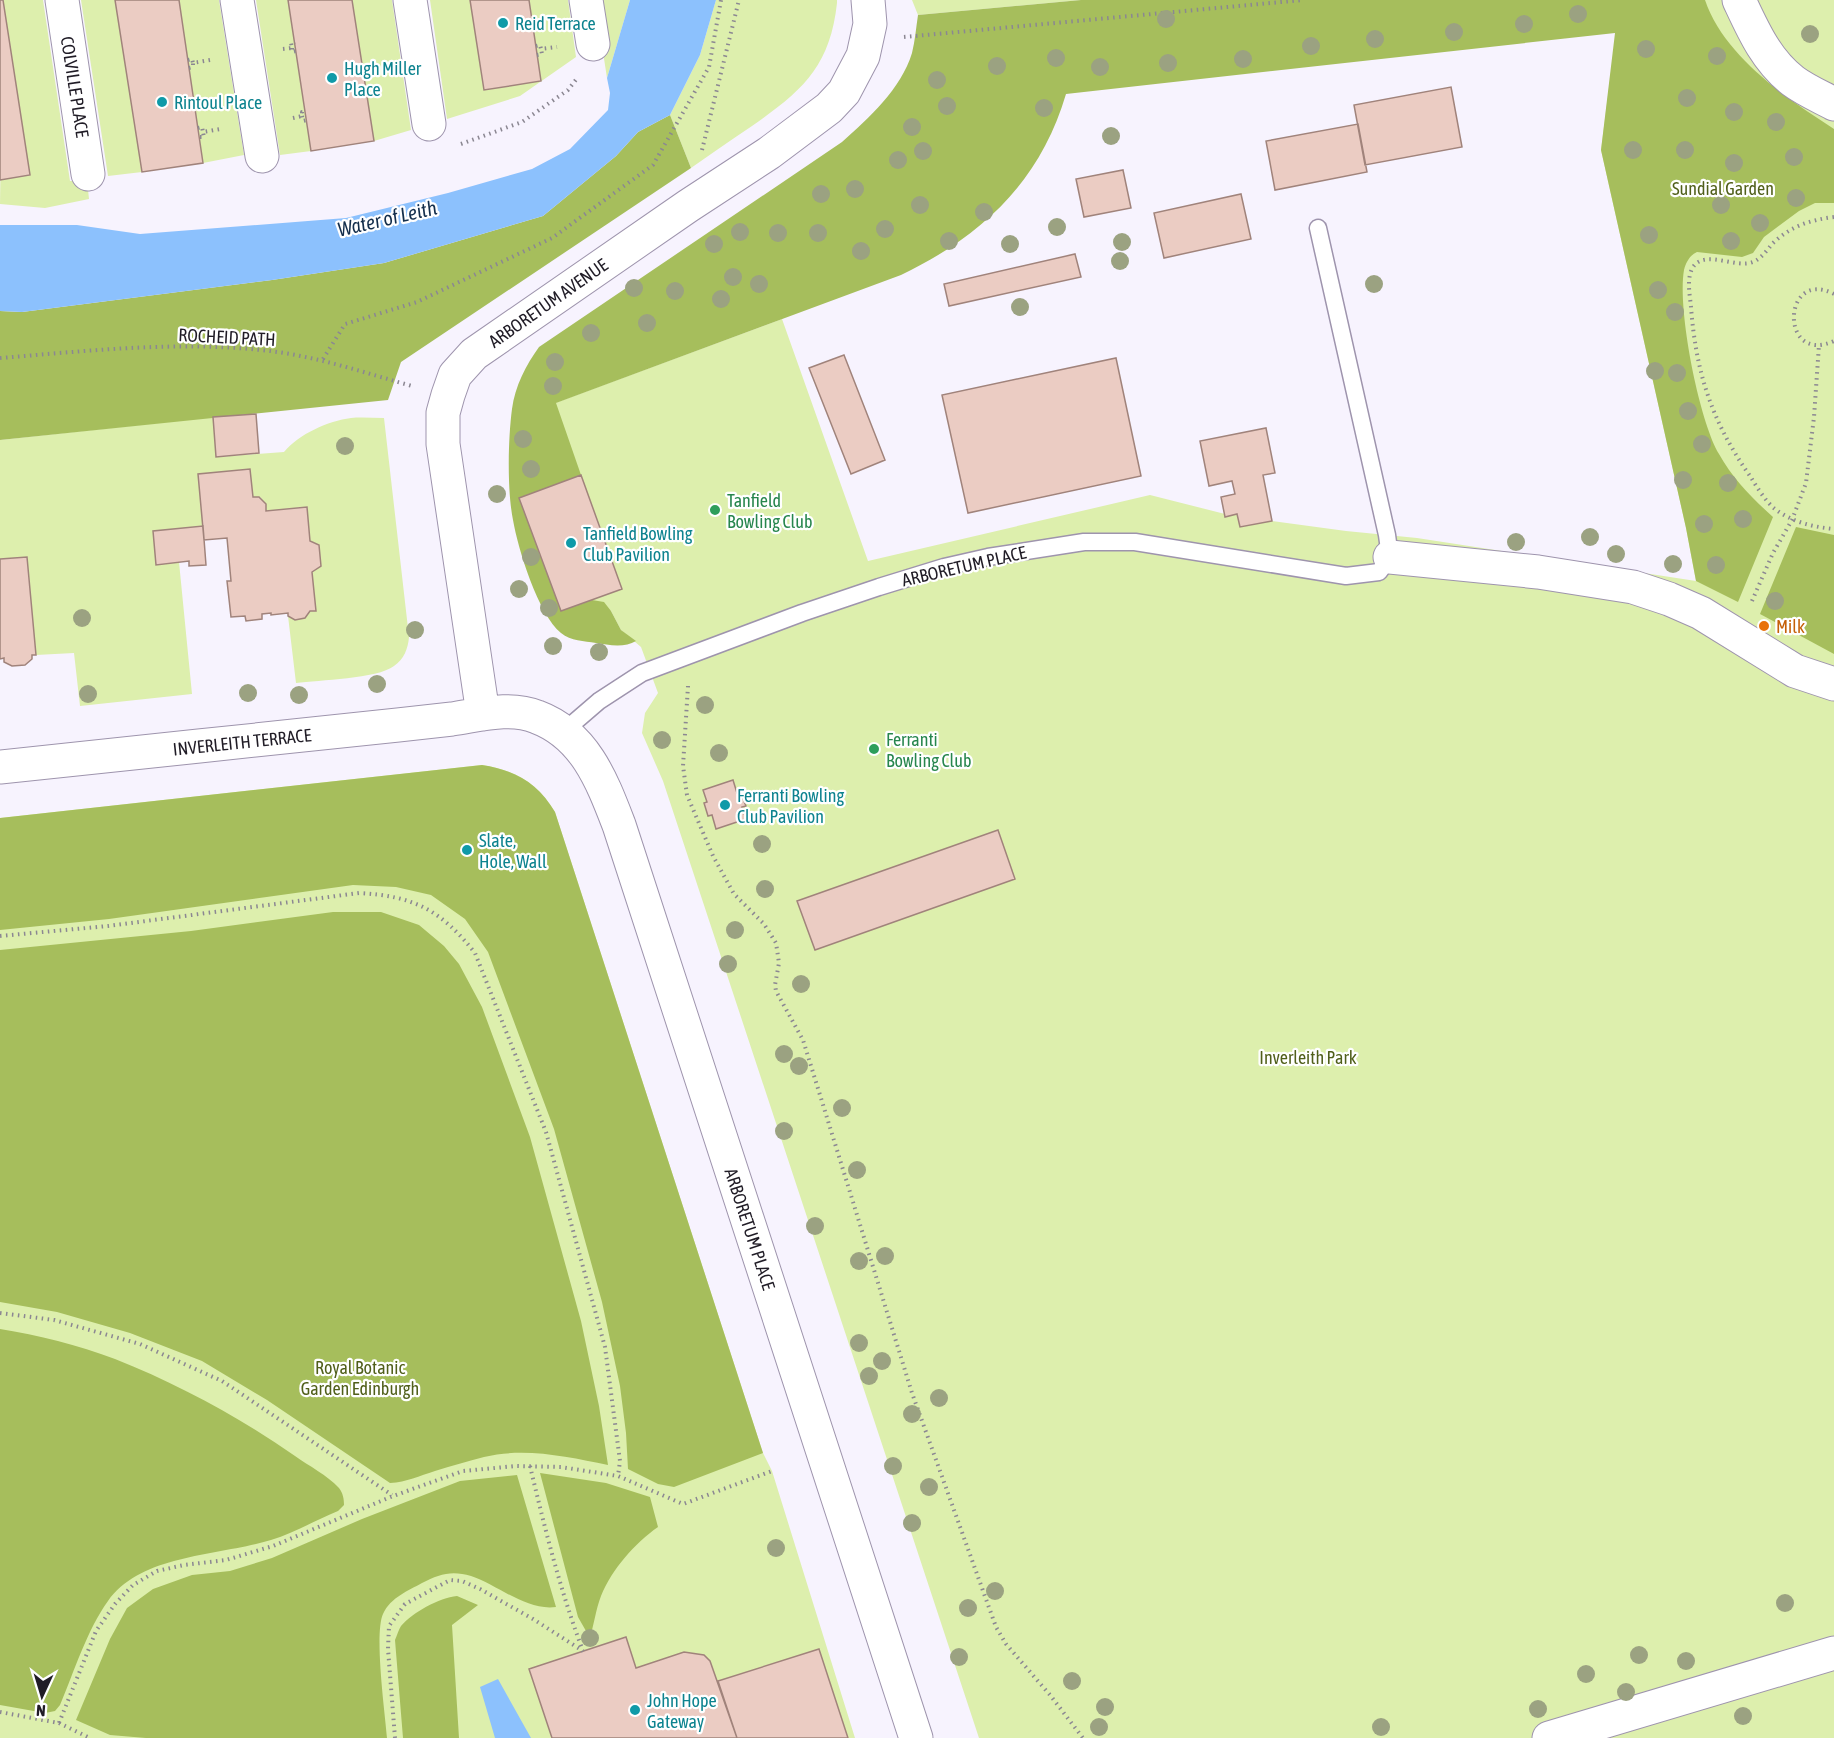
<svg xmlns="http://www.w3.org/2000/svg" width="1834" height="1738" font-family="'Asap Condensed',sans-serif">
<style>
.green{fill:#ddefad}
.forest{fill:#a6be5c}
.water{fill:#8cc1fd}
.building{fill:#ebccc3;stroke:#a0837b;stroke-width:1.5}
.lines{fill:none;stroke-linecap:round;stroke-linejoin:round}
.lane-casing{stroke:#9e94ad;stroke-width:19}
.street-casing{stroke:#9e94ad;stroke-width:35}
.path{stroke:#8b8792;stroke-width:4;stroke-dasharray:1.5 4.5;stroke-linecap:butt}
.lane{stroke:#fff;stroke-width:16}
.street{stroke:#fff;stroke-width:33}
.tree{fill:#9ba281}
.culture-dot{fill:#0f9aa8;stroke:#fff;stroke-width:2}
.leisure-dot{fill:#2e9e5b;stroke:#fff;stroke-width:2}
.food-dot{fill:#e8710a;stroke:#fff;stroke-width:2}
.labels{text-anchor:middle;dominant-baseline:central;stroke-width:4.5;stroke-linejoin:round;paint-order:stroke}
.culture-label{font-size:18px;fill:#0d838f;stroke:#fff;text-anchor:start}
.street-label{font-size:18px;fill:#201c26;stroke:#fff}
.park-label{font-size:18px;fill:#505f1a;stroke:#fff}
.leisure-label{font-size:18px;fill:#27864d;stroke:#fff;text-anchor:start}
.food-label{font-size:18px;fill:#c56008;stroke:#fff;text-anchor:start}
.water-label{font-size:20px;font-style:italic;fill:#132e4c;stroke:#fff}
</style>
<rect width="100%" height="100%" fill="#f7f3fe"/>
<path class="green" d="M3,0H43L70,181L87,180L89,199L45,208L0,204Z
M81,0H115L142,172L108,176Z
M179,0H219L244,155L203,163Z
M256,0H288L311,151L280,155Z
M352,0H392L411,130L374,141Z
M430,0H470L484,90L541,81L529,0H568L576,57L520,96L447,119Z
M595,0H630L607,78Z
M716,0H837V3C830,67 802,91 752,126C731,140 711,154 691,168L670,115L700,55Z
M912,0H1081L918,15Z
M1607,0H1834V1738H979L663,781L642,733L645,713L658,693L641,647L621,630L611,611L592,600L561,611L519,498L580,475L555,403L782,319L868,561L1150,495L1225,514L1226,517L1237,514L1240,527L1272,521L1346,531L1417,538L1696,581L1686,528L1601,150L1616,33Z
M213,417L217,457L284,452C299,434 328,421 351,418C361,417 373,418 384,418L409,637C408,649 404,659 394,666C377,679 319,680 296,683L288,616L295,620L305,618L310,611H316L312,572L321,566L310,541L307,507L266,511V504L260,497H253L249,469L198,474L203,526L179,562L192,694L80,706L74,653L36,655L27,557L0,559V440Z
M482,765C515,770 538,783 555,812L763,1453L772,1471L855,1738H0V818Z"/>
<path class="forest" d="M1081,0H1705C1724,56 1786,98 1834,129V203H1815L1799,211L1764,237L1753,253L1742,257L1697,252C1690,255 1686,262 1684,270C1677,309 1699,420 1719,454C1733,479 1752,498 1773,517L1738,602L1696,581L1686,528L1601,150L1615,33L1066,94C1040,182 982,236 901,275L556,403L581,475L519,498L561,611L592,600L604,602L611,611L621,630L636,641C625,648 608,645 596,643C584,641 571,641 561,633C538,614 518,549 513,520C507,490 508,439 512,409C515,386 526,365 539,347L842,142C869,118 901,89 912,53C915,41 916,28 918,15Z
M670,115L691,168L401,362L388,400L0,440V311L22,312L272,280L384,263L543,216L616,156L638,132Z
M1796,527L1834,535V654L1760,614Z
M482,765C515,770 538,783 555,812L763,1453L674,1487L658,1484L628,1469L626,1433L620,1386L602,1302L554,1129L488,952L465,919L431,895L396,887L353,885L109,919L0,930V818Z
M333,912H381L419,925L444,946L459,964L482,1007L530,1137L581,1321L599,1406L608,1465C568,1457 525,1447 484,1457C468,1461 451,1466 435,1471C419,1476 407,1482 390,1483L267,1400L202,1361L130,1333L57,1312L0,1302V950L191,931Z
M0,1329C38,1335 78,1345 115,1359C178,1384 239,1417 295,1456C309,1466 327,1475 339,1488C343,1493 344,1499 344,1505L338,1511C316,1520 294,1533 271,1540C219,1556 141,1554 108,1601C87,1630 74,1672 60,1705L55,1711L45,1713L0,1705Z
M540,1473L606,1483L650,1497L658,1527C635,1543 612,1569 601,1596C596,1609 594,1624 590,1638L578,1617Z
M517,1475L556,1607C526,1611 498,1585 471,1576C452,1570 439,1574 422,1583C408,1591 391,1597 383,1614C374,1634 385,1712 387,1738H146L110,1735L76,1720L110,1639L127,1608L153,1589L192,1575L230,1571L272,1558L362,1519L460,1481Z
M457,1596L478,1605L452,1625L459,1738H403L395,1640C397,1635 399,1629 401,1626C413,1612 439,1598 457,1596Z"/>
<path class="water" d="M630,0H716L700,55L670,115L638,132L616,156L543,216L384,263L272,280L22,312L0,311V225H77L140,234L346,218L448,193L532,169L570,149L608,110L610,93L607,78Z
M498,1679L531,1738H495L480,1687Z"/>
<path class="building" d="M0,0H3L30,175L0,180Z
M115,0H179L203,163L142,172Z
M288,0H352L374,141L311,151Z
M470,0H529L541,81L484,90Z
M1451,87L1462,147L1365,165L1354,105Z
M1358,124L1367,172L1275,190L1266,141Z
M1123,170L1131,208L1084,217L1076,179Z
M1241,194L1251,239L1164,258L1154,213Z
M1075,254L1081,277L949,306L944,284Z
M844,355L885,460L851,474L809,368Z
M1116,358L1141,476L968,513L942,395Z
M256,414L259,453L216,457L213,417Z
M1266,428L1275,473L1263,475L1272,521L1240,527L1237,514L1225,517L1221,497L1235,494L1232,481L1209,486L1200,441Z
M250,469L253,497H259L266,504V511L307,507L310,541L319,545L321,566L312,572L316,611H310L305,618L295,620L288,616V613L271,615V613L262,614V619L246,621L245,616L231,617L227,581H231L227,538L204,540L198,474Z
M581,475L622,589L561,611L519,498Z
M203,526L206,565L189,566V561L156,565L153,531Z
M27,557L36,655H32V659L25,665L12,666L4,662V658L0,659V559Z
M733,780L737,793L741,792L743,799L746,806L742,807L746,819L716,829L712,815L708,816L704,803L707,802L703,790Z
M998,830L1015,879L815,950L797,901Z
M626,1637L636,1668L684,1652L704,1655L710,1661L737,1738H552L529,1669Z
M819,1649L848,1738H737L718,1681Z"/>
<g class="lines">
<g class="lane-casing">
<path id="lane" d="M563,732L599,701L642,673L802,613L879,587L944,567L988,557L1084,542H1135L1346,576L1379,572L1390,557L1387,535L1318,228"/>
</g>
<g class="street-casing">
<path id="street" d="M62,0L88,174
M237,0L262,156
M410,0L429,124
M586,0L593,44
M1739,0C1753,30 1766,60 1793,81C1805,90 1821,97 1834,104
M1390,557L1538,572L1633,587L1669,599L1701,613L1795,671L1834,684
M483,714L443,444V413L448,395L455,375L474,354L688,206L769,153L829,108L844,92L863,56L870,24L868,0
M0,767C133,753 265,739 398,725C416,723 434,721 452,719C480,715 510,706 537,717C585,735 602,781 619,825L916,1738
M1549,1738L1834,1653"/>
</g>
<path class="path" d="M904,37L1303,0
M536,46L540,45L541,49L557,47
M292,48V52L296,51
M283,49L292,48L291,43L295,42
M537,55L542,54L541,49
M188,60L192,59L193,63L210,60
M189,68L193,67V63
M302,116L303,121L307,120
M293,118L302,116V112H305
M198,128L202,127L203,132L220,129
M200,137H204L203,132
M461,144L522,122L568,90L578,77
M702,150L739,0
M1834,217C1810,220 1791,226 1773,243C1767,250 1762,258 1753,262C1736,269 1705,249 1693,267C1686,279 1690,295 1691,307C1696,373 1712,422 1750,476C1757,487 1765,501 1775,509C1792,522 1813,527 1834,529
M1834,294C1782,267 1779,366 1834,341
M0,358C87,351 174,341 261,350C313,355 362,372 412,386
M323,359L345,324L417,302L552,238L653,165L709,67L721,0
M1752,601L1773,553L1792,520L1806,483L1814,417L1819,345
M688,686L683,766L687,795L713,856L734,894L764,924L776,943L779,963L775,985L776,991L803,1040L912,1393L996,1627L1006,1644L1050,1695L1083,1738
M0,936L108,926L359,893C414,896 441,910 475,953L546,1132L605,1347L620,1461L618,1476
M0,1313L54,1320L140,1344L222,1381L392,1495
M530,1466C545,1529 560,1590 583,1651
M0,1712L59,1723L90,1738
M59,1723L96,1631L115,1604L133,1585L157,1571L184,1565L226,1560L273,1546L393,1496L463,1471L516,1466L561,1467L618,1476L683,1504L772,1471
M395,1738L388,1649L389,1626L405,1604L450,1580L462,1581L480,1589L533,1619L583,1651"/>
<use href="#lane" class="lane"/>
<use href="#street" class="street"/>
</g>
<g class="tree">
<circle cx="1578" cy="14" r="9"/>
<circle cx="1166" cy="19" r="9"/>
<circle cx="1524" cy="24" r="9"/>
<circle cx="1454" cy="32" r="9"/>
<circle cx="1810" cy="34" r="9"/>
<circle cx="1375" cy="39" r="9"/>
<circle cx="1311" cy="46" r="9"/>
<circle cx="1646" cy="49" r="9"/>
<circle cx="1717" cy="56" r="9"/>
<circle cx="1056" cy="58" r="9"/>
<circle cx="1243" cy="59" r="9"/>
<circle cx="1168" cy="63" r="9"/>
<circle cx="997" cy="66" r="9"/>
<circle cx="1100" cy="67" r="9"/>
<circle cx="937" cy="80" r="9"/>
<circle cx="1687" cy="98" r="9"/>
<circle cx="947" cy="106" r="9"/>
<circle cx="1044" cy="108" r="9"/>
<circle cx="1734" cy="112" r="9"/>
<circle cx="1776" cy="122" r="9"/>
<circle cx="912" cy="127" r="9"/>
<circle cx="1111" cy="136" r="9"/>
<circle cx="1633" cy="150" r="9"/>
<circle cx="1685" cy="150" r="9"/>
<circle cx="923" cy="151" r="9"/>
<circle cx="1794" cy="157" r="9"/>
<circle cx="898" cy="160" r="9"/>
<circle cx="1734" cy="163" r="9"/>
<circle cx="855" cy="189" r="9"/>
<circle cx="821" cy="194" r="9"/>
<circle cx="1796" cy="198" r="9"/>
<circle cx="920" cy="205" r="9"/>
<circle cx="1721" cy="205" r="9"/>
<circle cx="984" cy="212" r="9"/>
<circle cx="1760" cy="223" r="9"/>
<circle cx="1057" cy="227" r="9"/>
<circle cx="885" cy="229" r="9"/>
<circle cx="740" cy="232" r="9"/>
<circle cx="778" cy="233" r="9"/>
<circle cx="818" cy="233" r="9"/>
<circle cx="1649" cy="235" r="9"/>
<circle cx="949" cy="241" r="9"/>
<circle cx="1731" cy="241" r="9"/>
<circle cx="1122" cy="242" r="9"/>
<circle cx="714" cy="244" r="9"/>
<circle cx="1010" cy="244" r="9"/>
<circle cx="861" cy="251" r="9"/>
<circle cx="1120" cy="261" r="9"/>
<circle cx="733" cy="277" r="9"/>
<circle cx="759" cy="284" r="9"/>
<circle cx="1374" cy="284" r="9"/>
<circle cx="634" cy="288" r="9"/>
<circle cx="1658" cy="290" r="9"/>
<circle cx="675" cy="291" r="9"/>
<circle cx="721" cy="299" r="9"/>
<circle cx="1020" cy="307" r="9"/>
<circle cx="1675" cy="312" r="9"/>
<circle cx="647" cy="323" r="9"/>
<circle cx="591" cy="333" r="9"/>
<circle cx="555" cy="362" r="9"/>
<circle cx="1655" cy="371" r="9"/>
<circle cx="1677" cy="373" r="9"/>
<circle cx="553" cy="386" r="9"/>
<circle cx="1688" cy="411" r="9"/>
<circle cx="523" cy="439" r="9"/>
<circle cx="1702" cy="444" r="9"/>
<circle cx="345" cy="446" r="9"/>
<circle cx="531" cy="469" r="9"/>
<circle cx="1683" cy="480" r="9"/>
<circle cx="1728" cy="483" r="9"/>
<circle cx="497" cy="494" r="9"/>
<circle cx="1743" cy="519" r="9"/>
<circle cx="1704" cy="524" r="9"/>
<circle cx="1590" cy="537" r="9"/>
<circle cx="1516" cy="542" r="9"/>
<circle cx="1616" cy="554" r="9"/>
<circle cx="531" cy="557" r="9"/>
<circle cx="1673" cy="564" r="9"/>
<circle cx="1716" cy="565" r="9"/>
<circle cx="519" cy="589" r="9"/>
<circle cx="1775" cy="601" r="9"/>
<circle cx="549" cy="608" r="9"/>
<circle cx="82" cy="618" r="9"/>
<circle cx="415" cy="630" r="9"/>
<circle cx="553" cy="646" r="9"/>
<circle cx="599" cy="652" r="9"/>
<circle cx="377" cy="684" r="9"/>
<circle cx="248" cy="693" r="9"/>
<circle cx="88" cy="694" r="9"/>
<circle cx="299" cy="695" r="9"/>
<circle cx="705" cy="705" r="9"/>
<circle cx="662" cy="740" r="9"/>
<circle cx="719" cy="753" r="9"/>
<circle cx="762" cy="844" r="9"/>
<circle cx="765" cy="889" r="9"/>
<circle cx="735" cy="930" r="9"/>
<circle cx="728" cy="964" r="9"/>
<circle cx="801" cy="984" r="9"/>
<circle cx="784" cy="1054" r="9"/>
<circle cx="799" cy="1066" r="9"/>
<circle cx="842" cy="1108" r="9"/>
<circle cx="784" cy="1131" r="9"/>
<circle cx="857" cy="1170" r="9"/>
<circle cx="815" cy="1226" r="9"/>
<circle cx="885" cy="1256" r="9"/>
<circle cx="859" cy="1261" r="9"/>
<circle cx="859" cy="1343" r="9"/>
<circle cx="882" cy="1361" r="9"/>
<circle cx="869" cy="1376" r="9"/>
<circle cx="939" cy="1398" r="9"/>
<circle cx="912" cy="1414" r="9"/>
<circle cx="893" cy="1466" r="9"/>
<circle cx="929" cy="1487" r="9"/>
<circle cx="912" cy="1523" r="9"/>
<circle cx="776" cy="1548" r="9"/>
<circle cx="995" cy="1591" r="9"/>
<circle cx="1785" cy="1603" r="9"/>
<circle cx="968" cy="1608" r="9"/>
<circle cx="590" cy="1638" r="9"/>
<circle cx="1639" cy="1655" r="9"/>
<circle cx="959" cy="1657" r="9"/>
<circle cx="1686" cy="1661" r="9"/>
<circle cx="1586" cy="1674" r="9"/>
<circle cx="1072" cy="1681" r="9"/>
<circle cx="1626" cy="1692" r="9"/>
<circle cx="1105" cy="1707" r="9"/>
<circle cx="1538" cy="1709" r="9"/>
<circle cx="1743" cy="1716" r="9"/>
<circle cx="1099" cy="1727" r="9"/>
<circle cx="1381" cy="1727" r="9"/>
</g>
<g class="culture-dot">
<circle cx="503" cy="23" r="6"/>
<circle cx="332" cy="78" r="6"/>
<circle cx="162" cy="102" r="6"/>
<circle cx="571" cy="543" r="6"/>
<circle cx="725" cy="805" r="6"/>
<circle cx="467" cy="850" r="6"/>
<circle cx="635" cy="1710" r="6"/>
</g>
<g class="leisure-dot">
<circle cx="715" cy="510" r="6"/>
<circle cx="874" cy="749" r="6"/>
</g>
<circle class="food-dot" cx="1764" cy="626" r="6"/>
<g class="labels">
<g class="culture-label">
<text x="515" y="23">Reid Terrace</text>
<text x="344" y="68">Hugh Miller<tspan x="344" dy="21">Place</tspan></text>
<text x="174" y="102">Rintoul Place</text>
<text x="583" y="533">Tanfield Bowling<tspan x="583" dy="21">Club Pavilion</tspan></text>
<text x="737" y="795">Ferranti Bowling<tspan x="737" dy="21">Club Pavilion</tspan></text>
<text x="479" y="840">Slate,<tspan x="479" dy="21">Hole, Wall</tspan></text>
<text x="647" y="1700">John Hope<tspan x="647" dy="21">Gateway</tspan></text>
</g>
<g class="street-label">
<text transform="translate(75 87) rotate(81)">COLVILLE PLACE</text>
<text transform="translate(548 303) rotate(-35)">ARBORETUM AVENUE</text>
<text transform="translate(227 337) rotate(3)">ROCHEID PATH</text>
<text transform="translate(964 566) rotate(-13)">ARBORETUM PLACE</text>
<text transform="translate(242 742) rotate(-6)">INVERLEITH TERRACE</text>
<text transform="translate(750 1229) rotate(72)">ARBORETUM PLACE</text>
</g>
<g class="park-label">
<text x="1723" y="188">Sundial Garden</text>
<text x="1308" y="1057">Inverleith Park</text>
<text x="360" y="1367">Royal Botanic<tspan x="360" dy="21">Garden Edinburgh</tspan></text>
</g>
<g class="leisure-label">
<text x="727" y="500">Tanfield<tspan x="727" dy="21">Bowling Club</tspan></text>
<text x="886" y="739">Ferranti<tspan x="886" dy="21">Bowling Club</tspan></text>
</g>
<g class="food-label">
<text x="1776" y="626">Milk</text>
</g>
<g class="water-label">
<text transform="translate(387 218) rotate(-13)">Water of Leith</text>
</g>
</g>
<g transform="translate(42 1696) rotate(184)" stroke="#ffffff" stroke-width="4.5" paint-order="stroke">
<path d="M0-4.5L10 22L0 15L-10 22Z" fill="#201c26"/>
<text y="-9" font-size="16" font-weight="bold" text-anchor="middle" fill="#201c26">N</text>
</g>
</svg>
